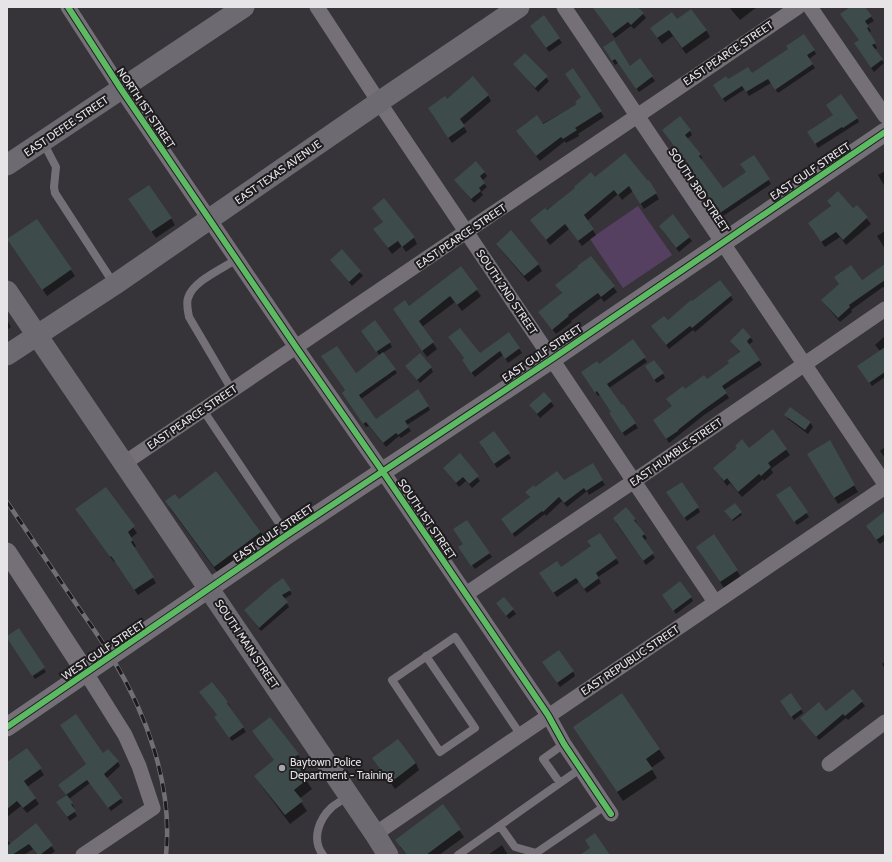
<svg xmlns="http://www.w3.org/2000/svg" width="892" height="862" font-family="Cabin,sans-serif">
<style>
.green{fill:#554061}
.shadow{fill:#0007}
.building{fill:#3d4b4a}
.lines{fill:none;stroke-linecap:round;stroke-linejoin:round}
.service{stroke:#757078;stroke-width:8}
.minor{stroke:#757078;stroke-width:15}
.tertiary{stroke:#757078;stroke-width:19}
.secondary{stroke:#6d6a71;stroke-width:21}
.rail-casing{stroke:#726f74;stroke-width:4.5}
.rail{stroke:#1d1b1e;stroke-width:3;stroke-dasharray:9;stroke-linecap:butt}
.cycleway-casing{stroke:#1d1b1e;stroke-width:8}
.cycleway{stroke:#5cba63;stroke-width:6}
.poi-dot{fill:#a9a6aa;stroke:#1d1b1e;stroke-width:1.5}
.labels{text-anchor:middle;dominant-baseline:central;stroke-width:4;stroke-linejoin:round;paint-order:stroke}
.street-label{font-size:11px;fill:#e7e4e8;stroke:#1d1b1e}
.poi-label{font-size:11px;fill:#e7e4e8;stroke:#1d1b1e;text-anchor:start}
</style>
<rect width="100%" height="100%" fill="#363438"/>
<path class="green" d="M638,206L672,255L623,288L590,239Z"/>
<path class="shadow" d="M592,7H641L639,9L646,18L634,29L631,26L615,38Z
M729,7H757L740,20Z
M852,7H864L874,21L867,25L871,31L869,33L877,48L874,50L884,63L874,72L857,47L860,40Z
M544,17L562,43L549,52L534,30Z
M677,21L706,30L710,37L686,54L673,36L662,44L655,35Z
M604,48L630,67L640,60L655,81L639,92L618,63L615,65Z
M814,50L816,54L809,59L815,68L778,93L771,83L749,96L745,89L725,102L715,85L752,75Z
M525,54L549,81L538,92L514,64Z
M573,69L604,117L578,134L579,136L566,143L565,141L540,161L520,136L578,104L582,97Z
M488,95L491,101L463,125L467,132L452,143L432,114L447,100Z
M857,118L859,122L818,148L809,133Z
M690,131L692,135L687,139L700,154L702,158L701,160L722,189L747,172L753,156L771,184L723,216L695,176L694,171L666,135Z
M885,171V187L878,175Z
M484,172L487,176L482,181L487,187L481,192L483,195L474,203L455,180Z
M595,178L649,182L659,199L644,209L633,191L622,200L618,194L587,221L596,235L582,246L569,229L550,245L531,220Z
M828,201L853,209L857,206L871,224L846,245L840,237L825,247L812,229L831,207Z
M133,206L171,218L175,225L156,238Z
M375,230L414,238L417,244L406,252L402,246L392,254Z
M662,230L689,237L692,241L679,252Z
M885,231V249L877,236Z
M497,244L538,264L542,271L528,282L501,250Z
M13,246L71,270L75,276L47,296Z
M342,251L363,276L352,286L331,260Z
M591,257L617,292L604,302L601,298L571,321L572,322L556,334L542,317L562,294L560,290Z
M885,265V289L883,287L851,310L852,312L840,322L825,304Z
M460,267L481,296L462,311L455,302L422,327L437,349L427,357L398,316Z
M731,296L733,300L695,332L693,330L669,349L655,330L692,303Z
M7,320L11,327L7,330Z
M509,334L522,353L508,363L503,355L475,377L463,361L465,359L449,338L479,355Z
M365,335L390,343L392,347L383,353L397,373L361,399L375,420L428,406L430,410L407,425L411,431L401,438L399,436L386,447L369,426L366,427L346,397L355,374L380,356Z
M885,336V377L872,386L861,370L880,351L875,345Z
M750,337L753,341L749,345L762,365L724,390L729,398L704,415L669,443L657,424L673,407L685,390L707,380L730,364L740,353L731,341Z
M632,341L647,362L609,388L622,406L623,405L638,428L625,436L613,417L612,412L600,395L598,396L584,376Z
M431,368L433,372L420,383L409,370Z
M648,371L663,374L665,378L657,383Z
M551,402L554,406L540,418L530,405Z
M786,415L810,422L813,427L808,434L788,419Z
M772,431L790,455L771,469L773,473L764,481L763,479L742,497L730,483L727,486L714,468L749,449Z
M494,433L511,458L497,468L482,447Z
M829,441L858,492L838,504L809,454Z
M885,447V458L880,451Z
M460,455L480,481L472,488L466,481L459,487L447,472Z
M592,464L605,485L589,495L587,491L567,507L562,501L546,516L545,514L515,537L505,523L530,498L527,492L535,488L563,481Z
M216,472L261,532L266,541L220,576L171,510L166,501L178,500Z
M106,488L137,533L131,538L136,546L134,548L156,583L138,595L115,561L114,562L80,516Z
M789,488L809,517L797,525L780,500Z
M670,497L698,508L700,512L687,521Z
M735,504L742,515L733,521L727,513Z
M635,519L637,524H636L647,538L644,541L655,558L646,565L616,523Z
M885,520V540L880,544L869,531Z
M600,534L619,563L598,577L601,583L587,593L579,582L557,597L543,578L561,568L592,546Z
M714,536L741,577L724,588L701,554Z
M462,552L489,553L492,557L475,569Z
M283,580L292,594L284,599L289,607L261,631L245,611Z
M691,597L693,601L676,614L665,599Z
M504,598L516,614L509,619L497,603Z
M885,661V669L882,664Z
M546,667L573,671L575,676L560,687Z
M44,669L46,672L35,679L33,676Z
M853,690L865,706L848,720L846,718L819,740L804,722L826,712Z
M200,693L227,702L246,732L232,741L218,722V716Z
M622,694L665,758L651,768L657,778L623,801L580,736Z
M784,705L801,709L803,713L794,720Z
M254,731L298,755L303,763L298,768L312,789L299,799L307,811L290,824L261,785L255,776L275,761Z
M27,749L44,775L27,787L39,804L27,813L21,806L7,817V766Z
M103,755L118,762L120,766L106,779L123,802L111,811L90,783L69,799L74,807L73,809L77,816L70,821L60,807L67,796L62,789Z
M373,759L416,763L419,770L395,789Z
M442,806L464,837L439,855H407L400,847Z
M35,825L55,851L50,855H38L33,849L24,855H7V840L11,844Z
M502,845L508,855H488Z"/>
<path class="building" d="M592,7H638L644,13L631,25L628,22L612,34Z
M850,7H865L872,16L865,21L869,27L867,28L876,43L872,45L883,59L871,68L854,43L859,40L840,14Z
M691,9L707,30L682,48L669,30L657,38L650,28L672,12L677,19Z
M544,15L560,38L546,48L530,26Z
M804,34L815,50L807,55L813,64L775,90L768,79L746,92L742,86L722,99L713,85L726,76L728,79L748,67L752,73L788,49L786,46Z
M614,40L630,66L640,58L653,76L636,89L615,59L612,61L603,47Z
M525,53L548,76L535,88L513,64Z
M573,68L602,111L575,128L577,130L563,139L561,137L536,156L516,131L537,115L543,124L577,104L575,102L581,97L565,74Z
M473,76L489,95L460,119L465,126L448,138L428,108L445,96L447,99Z
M841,94L858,118L843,128L842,127L815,144L807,132L833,115L826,105Z
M680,116L691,130L685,135L701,154L699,156L723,188L746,172L740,164L754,155L770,179L720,213L692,172L693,171L662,130Z
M625,153L648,181L649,180L657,193L640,204L629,186L618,195L614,190L584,215L594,229L578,241L565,224L546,240L530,220L545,208L547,210L575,188L574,187L591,172L595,177Z
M476,161L485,172L480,176L485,183L479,188L481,191L471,199L454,180Z
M149,185L172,218L151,232L128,199Z
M838,191L853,208L857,205L868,217L843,240L836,232L821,242L808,223L831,206L827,201Z
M384,198L415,237L402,247L398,241L388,248L373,229L383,222L372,208Z
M673,214L690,237L676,248L659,226Z
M37,219L72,269L42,290L7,239Z
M511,230L539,264L524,276L496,244Z
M342,249L361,271L349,282L330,260Z
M591,256L615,286L601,297L598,293L568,315L569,316L552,330L538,312L562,293L555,285L578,267L577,266Z
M885,264V280L849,305L850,307L838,318L821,300L839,284L834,277L851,265L862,280Z
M461,266L478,289L457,305L450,296L419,321L434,342L422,351L393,309L405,300L409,306Z
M720,280L732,295L692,328L690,326L666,345L651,326L664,316L668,320L691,300L692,301Z
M375,320L391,342L376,352L361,331Z
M460,328L480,353L509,332L520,348L505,359L500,351L471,373L462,360L464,358L448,337Z
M743,328L751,337L747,341L760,360L722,386L727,393L702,411L678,430V431L666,439L653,420L672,406L666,399L683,386L685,389L704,375L707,379L729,363L727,361L740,352L730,341Z
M633,339L646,357L607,384L622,405L623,404L636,423L622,433L609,413L611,412L597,391L595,393L581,372L597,361L599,364Z
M337,346L356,373L383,352L396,369L359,395L376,419L418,389L429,406L405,421L409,427L398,435L396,433L383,443L366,422L363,424L342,393L345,390L321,356Z
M885,347V372L869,383L857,366Z
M420,353L432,367L417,380L405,366Z
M654,360L664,373L654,380L645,366Z
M544,392L552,401L537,414L529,405Z
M790,407L811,422L805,430L784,415Z
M773,429L787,449L768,463L771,467L761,476L759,474L738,492L727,478L724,481L713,468L737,448L735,446L742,439L749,448Z
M494,431L510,453L494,464L479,442Z
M830,440L855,485L834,498L807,454Z
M460,453L479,476L469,484L463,477L456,483L443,468Z
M593,463L603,480L586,491L584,488L564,503L559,497L543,512L542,511L512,534L501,519L530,497L525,492L534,485L535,487L557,471L564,480Z
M216,471L261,532L214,567L165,501L175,494L179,499Z
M682,482L699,507L684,518L666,492Z
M790,486L808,512L794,522L776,495Z
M106,487L135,526L128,532L133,540L131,542L154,577L134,590L111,556L110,557L75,509Z
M735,503L742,512L732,520L724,511Z
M626,507L636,519L634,520L645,534L642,536L654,553L643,561L613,518Z
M885,511V534L876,540L866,526Z
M467,520L490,553L471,566L458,547L463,544L453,529Z
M600,533L617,558L596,573L599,578L584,589L576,578L553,593L539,573L557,561L561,567L591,546L587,541Z
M714,534L738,570L720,582L696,547Z
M283,578L291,590L282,595L288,602L259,628L244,610L273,585Z
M680,581L692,597L673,611L662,595Z
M504,597L514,609L506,616L496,603Z
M19,628L45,667L32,676L7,638V636Z
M559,650L574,671L557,683L542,662Z
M212,682L228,702L227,703L244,727L229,738L214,717L217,715L199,692Z
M853,689L863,701L845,716L843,714L816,737L800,718L819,702L826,711Z
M622,693L660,749L646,759L653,769L617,792L573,727Z
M791,693L802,709L791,717L780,701Z
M76,714L103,753L108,749L119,761L104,774L122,798L108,808L87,780L66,795L58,785L86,764L60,725Z
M270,717L299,754L292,759L308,779L294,790L303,801L285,815L254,776L274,760L252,731Z
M398,739L416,763L390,783L372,758Z
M27,748L42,768L24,781L36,798L23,808L17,801L7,809V762Z
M67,795L73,803L71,804L76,811L67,817L56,802Z
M443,804L461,829L426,855H407L395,840Z
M36,823L53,845L40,855H38L29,844L12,855H7V846Z
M595,833L610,855H580L590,848L585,840Z"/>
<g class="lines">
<path class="service" d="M43,142L56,167L54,187L55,193L114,284
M232,390L189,317C188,311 186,304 188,298C193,281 222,269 237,259
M203,410L287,535
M426,656L475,728L440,752L392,680L455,637L520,734
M564,744L543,759L560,783L580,769
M500,826L515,847L536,853L605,806
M323,855C311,839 319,819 332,807C337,803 343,800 348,796
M458,855L560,783"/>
<path class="minor" d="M68,7L121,89L296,347L383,472L548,715L564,744L611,814
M317,7L379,102L715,602
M564,7L885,484
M810,7L885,116
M123,464C349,313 572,158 798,7
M466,594L634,481L885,309
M829,764L885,722
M375,834L885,487
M83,855L153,808L139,766L125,735L86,673"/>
<path class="tertiary" d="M7,552L86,673
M7,727L287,535L552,359L885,132"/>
<path class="secondary" d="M7,165L244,7
M7,291L375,834L388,855
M7,355L114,285L379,102L519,7"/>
<g class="rail-casing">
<path id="rail" d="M7,502C29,534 50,566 72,598C85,617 99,636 111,656C147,714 173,786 166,855"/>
</g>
<use href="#rail" class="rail"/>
<g class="cycleway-casing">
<path id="cycleway" d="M68,7L121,89L296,347L383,472L548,715L564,744L611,814
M7,727L287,535L552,359L885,132"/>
</g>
<use href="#cycleway" class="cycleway"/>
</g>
<circle class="poi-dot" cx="282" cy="768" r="4"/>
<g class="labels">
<g class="street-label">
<text transform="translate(728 53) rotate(-34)">EAST PEARCE STREET</text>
<text transform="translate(146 108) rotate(56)">NORTH 1ST STREET</text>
<text transform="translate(66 126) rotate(-34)">EAST DEFEE STREET</text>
<text transform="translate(810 171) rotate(-34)">EAST GULF STREET</text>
<text transform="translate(278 172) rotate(-35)">EAST TEXAS AVENUE</text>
<text transform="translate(699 190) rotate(56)">SOUTH 3RD STREET</text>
<text transform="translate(461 236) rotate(-34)">EAST PEARCE STREET</text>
<text transform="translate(507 292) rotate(56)">SOUTH 2ND STREET</text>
<text transform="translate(542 353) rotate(-34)">EAST GULF STREET</text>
<text transform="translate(192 417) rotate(-34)">EAST PEARCE STREET</text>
<text transform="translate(676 452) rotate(-35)">EAST HUMBLE STREET</text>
<text transform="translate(427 519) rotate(56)">SOUTH 1ST STREET</text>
<text transform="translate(273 533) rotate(-34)">EAST GULF STREET</text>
<text transform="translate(247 644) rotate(56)">SOUTH MAIN STREET</text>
<text transform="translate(103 650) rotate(-34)">WEST GULF STREET</text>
<text transform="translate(630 660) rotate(-34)">EAST REPUBLIC STREET</text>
</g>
<g class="poi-label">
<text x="290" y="762">Baytown Police<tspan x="290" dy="13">Department - Training</tspan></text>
</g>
</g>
<rect width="892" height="862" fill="none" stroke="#e7e4e8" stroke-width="16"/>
</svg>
